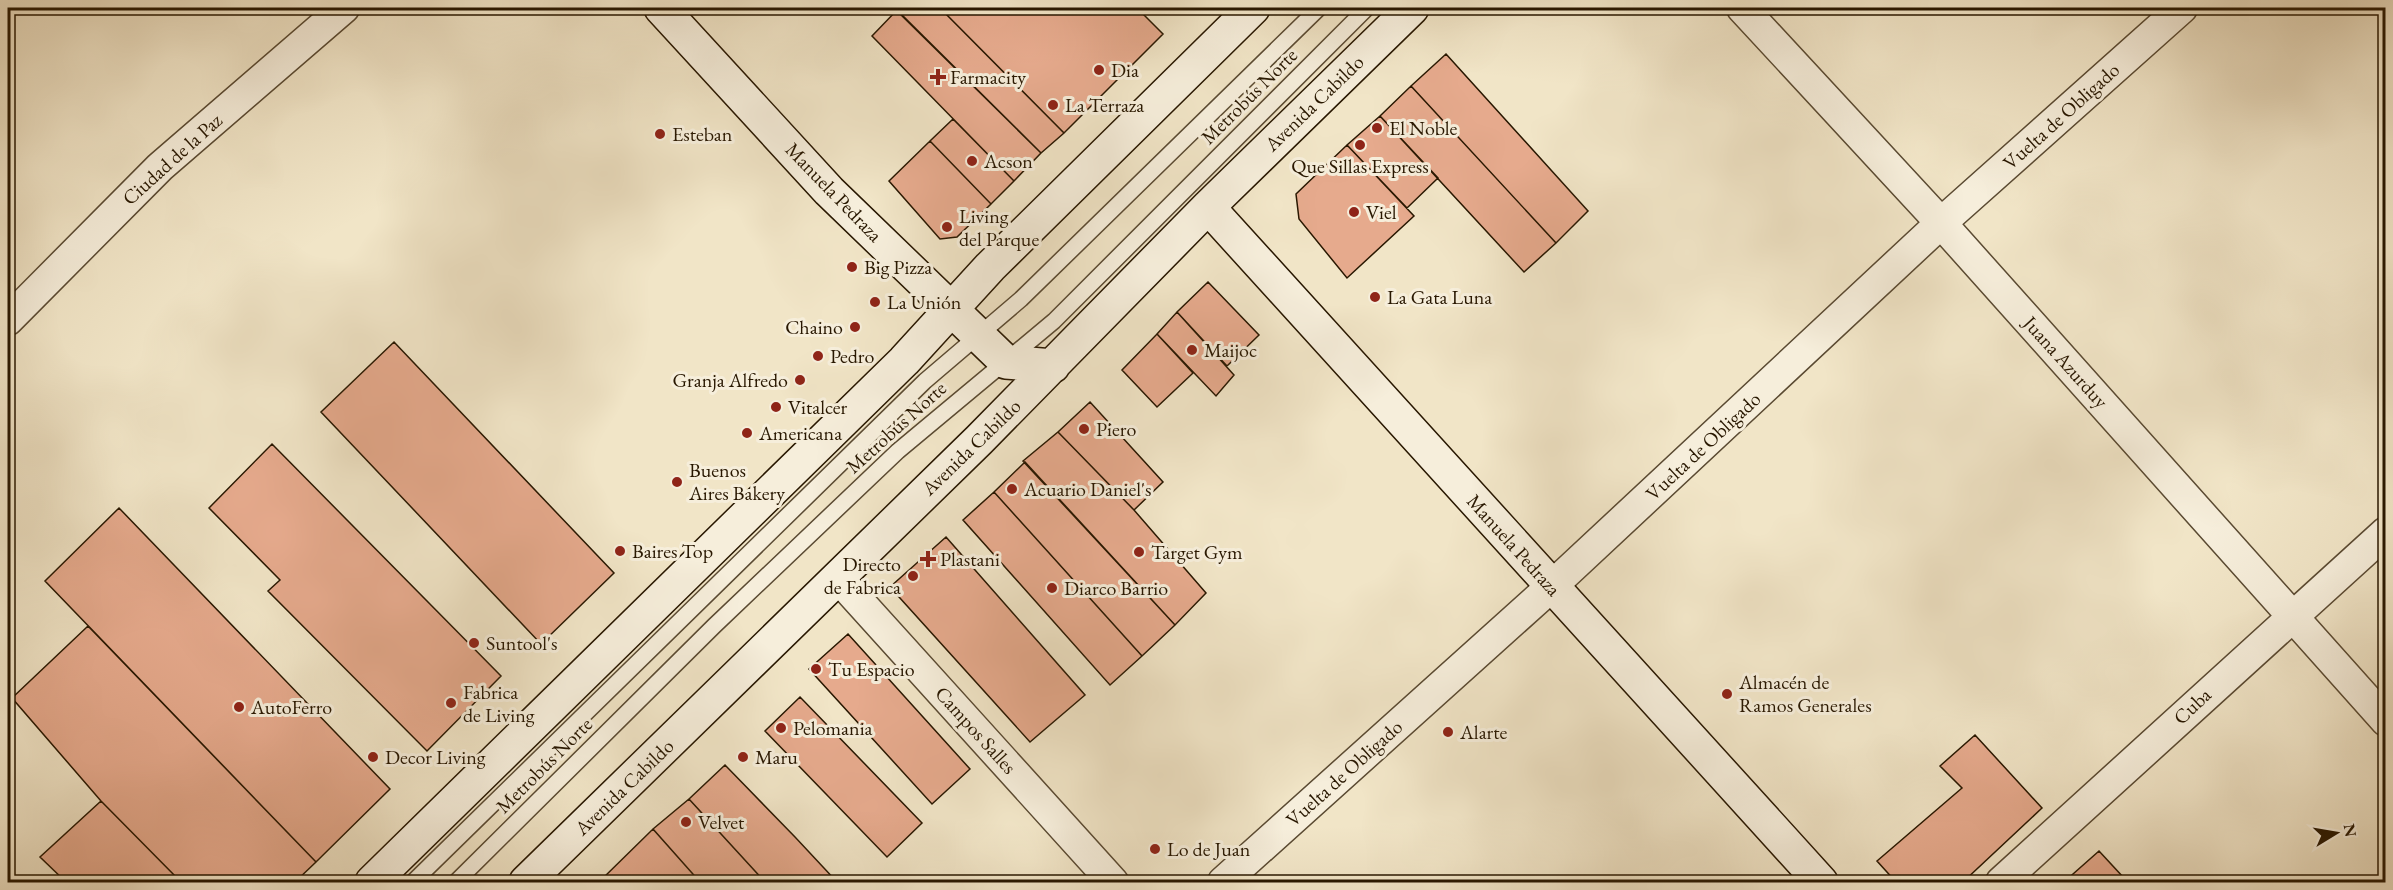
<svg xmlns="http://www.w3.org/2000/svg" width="2393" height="890" font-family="'EB Garamond',serif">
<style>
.building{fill:#e6aa8d;stroke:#281700;stroke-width:1.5}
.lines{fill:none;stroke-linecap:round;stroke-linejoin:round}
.lane-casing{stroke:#5a4a32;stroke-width:18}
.street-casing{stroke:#5a4a32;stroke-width:33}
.secondary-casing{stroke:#281700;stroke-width:36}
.lane{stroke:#f6eedb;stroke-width:15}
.street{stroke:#f6eedb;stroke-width:30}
.secondary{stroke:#f6eedb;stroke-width:33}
.poi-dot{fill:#8f2418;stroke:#f6eedb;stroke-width:2}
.labels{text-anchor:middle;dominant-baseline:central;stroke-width:6;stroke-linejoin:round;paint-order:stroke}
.poi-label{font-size:20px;fill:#281700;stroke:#f6eedb;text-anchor:start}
.street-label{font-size:20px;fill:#281700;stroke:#f6eedb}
</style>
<rect width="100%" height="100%" fill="#f1e5c7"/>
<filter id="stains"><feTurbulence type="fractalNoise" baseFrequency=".00333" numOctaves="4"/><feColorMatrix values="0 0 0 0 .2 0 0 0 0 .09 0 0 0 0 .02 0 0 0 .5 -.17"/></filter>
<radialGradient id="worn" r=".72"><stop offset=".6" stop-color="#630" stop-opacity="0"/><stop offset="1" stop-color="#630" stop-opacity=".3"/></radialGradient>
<path class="building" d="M894,8H940L1064,133L1041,153Z
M940,8H1137L1163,34L1064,133Z
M897,10L1041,153L1014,181L872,36Z
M1446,54L1588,211L1556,243L1411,86Z
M1411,86L1556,243L1524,272L1380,116Z
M1380,116L1438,178L1407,208L1347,145Z
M953,119L1014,181L991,204L930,141Z
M930,141L991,204L957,237L940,239L889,181Z
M1347,145L1414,216L1347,278L1299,219L1296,194Z
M1208,282L1259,335L1227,366L1177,312Z
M1177,312L1234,375L1216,396L1157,334Z
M1157,334L1193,373L1157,407L1122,370Z
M394,342L614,573L541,644L321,412Z
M1090,402L1163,482L1134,510L1058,432Z
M1058,432L1134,510L1206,593L1175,625L1023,461Z
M272,444L501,676L427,751L268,591L280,580L209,508Z
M1025,462L1175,625L1142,656L994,492Z
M994,492L1142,656L1110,685L963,520Z
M119,508L390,789L316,862L45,581Z
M946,537L1085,695L1030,742L890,587Z
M88,626L316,862L295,882H181L101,801L12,698Z
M848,634L970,769L932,804L809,669Z
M800,697L922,823L887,857L765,731Z
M1975,735L2042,808L1963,882H1896L1877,861L1962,788L1940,766Z
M725,765L795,837L837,882H765L689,799Z
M689,799L765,882H700L653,829Z
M101,801L181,882H66L40,857Z
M653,829L700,882H599Z
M2099,851L2123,877L2116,882H2064Z"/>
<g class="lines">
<g class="lane-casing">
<path id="lane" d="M413,882L925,381L1021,299L1319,8
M456,882L714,626L898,451L1054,321L1367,8"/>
</g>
<g class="street-casing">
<path id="street" d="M1742,8L1941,223L2386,721
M8,320L160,167L344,8
M838,578L1113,882
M1223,882L1552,586L1941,223L2182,8
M2001,882L2386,532"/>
</g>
<g class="secondary-casing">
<path id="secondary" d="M661,8L829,191L1006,362L1053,366
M1208,207L1821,882
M372,882L904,361L990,267L1253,8
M526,882L979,440L1208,207L1412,8"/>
</g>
<use href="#lane" class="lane"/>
<use href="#street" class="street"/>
<use href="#secondary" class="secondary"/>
</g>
<g class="poi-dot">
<circle cx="1099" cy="70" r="6"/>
<path d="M935 68h6v6h6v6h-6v6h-6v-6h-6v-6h6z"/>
<circle cx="1053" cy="105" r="6"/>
<circle cx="1377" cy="128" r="6"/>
<circle cx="660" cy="134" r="6"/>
<circle cx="1360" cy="145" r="6"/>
<circle cx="972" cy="161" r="6"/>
<circle cx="1354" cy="212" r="6"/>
<circle cx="947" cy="227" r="6"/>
<circle cx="852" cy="267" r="6"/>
<circle cx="1375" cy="297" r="6"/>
<circle cx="875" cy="302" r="6"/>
<circle cx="855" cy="327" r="6"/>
<circle cx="1192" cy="350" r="6"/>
<circle cx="818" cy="356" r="6"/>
<circle cx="800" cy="380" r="6"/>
<circle cx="776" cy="407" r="6"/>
<circle cx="1084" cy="429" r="6"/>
<circle cx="747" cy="433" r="6"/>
<circle cx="677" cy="482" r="6"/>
<circle cx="1012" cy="489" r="6"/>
<circle cx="620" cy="551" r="6"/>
<circle cx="1139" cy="552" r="6"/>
<path d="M925 550h6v6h6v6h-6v6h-6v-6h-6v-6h6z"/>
<circle cx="913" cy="576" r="6"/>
<circle cx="1052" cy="588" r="6"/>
<circle cx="474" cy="643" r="6"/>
<circle cx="816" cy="669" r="6"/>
<circle cx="1727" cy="694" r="6"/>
<circle cx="451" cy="703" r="6"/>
<circle cx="239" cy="707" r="6"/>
<circle cx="781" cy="728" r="6"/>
<circle cx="1448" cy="732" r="6"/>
<circle cx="373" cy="757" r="6"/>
<circle cx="743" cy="757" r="6"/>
<circle cx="686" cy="822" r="6"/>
<circle cx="1155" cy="849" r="6"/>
</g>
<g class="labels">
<g class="poi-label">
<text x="1111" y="70">Dia</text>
<text x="950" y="77">Farmacity</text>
<text x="1065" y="105">La Terraza</text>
<text x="1389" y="128">El Noble</text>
<text x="672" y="134">Esteban</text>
<text x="984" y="161">Acson</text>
<text x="1360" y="166" text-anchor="middle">Que Sillas Express</text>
<text x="1366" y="212">Viel</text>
<text x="959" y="216">Living<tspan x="959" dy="23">del Parque</tspan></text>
<text x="864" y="267">Big Pizza</text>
<text x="1387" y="297">La Gata Luna</text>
<text x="887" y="302">La Unión</text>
<text x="843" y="327" text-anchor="end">Chaino</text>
<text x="1204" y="350">Maijoc</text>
<text x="830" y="356">Pedro</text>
<text x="788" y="380" text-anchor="end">Granja Alfredo</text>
<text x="788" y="407">Vitalcer</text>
<text x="1096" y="429">Piero</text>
<text x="759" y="433">Americana</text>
<text x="689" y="470">Buenos<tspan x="689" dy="23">Aires Bakery</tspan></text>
<text x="1024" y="489">Acuario Daniel's</text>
<text x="632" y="551">Baires Top</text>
<text x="1151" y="552">Target Gym</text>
<text x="940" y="559">Plastani</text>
<text x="901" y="564" text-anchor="end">Directo<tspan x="901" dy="23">de Fabrica</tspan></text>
<text x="1064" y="588">Diarco Barrio</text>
<text x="486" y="643">Suntool's</text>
<text x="828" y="669">Tu Espacio</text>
<text x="1739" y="682">Almacén de<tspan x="1739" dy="23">Ramos Generales</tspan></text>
<text x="463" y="692">Fabrica<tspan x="463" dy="23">de Living</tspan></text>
<text x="251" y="707">AutoFerro</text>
<text x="793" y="728">Pelomania</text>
<text x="1460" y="732">Alarte</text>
<text x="385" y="757">Decor Living</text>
<text x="755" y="757">Maru</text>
<text x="698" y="822">Velvet</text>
<text x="1167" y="849">Lo de Juan</text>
</g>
<g class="street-label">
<text transform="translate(1249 96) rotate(-45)">Metrobús Norte</text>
<text transform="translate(1314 103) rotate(-44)">Avenida Cabildo</text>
<text transform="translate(2061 116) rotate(-42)">Vuelta de Obligado</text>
<text transform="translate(172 159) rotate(-42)">Ciudad de la Paz</text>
<text transform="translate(834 192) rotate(46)">Manuela Pedraza</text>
<text transform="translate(2066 362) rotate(48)">Juana Azurduy</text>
<text transform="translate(896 427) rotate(-42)">Metrobús Norte</text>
<text transform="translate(1703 446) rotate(-43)">Vuelta de Obligado</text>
<text transform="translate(971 447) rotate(-44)">Avenida Cabildo</text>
<text transform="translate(1514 545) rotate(48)">Manuela Pedraza</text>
<text transform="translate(2192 706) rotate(-43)">Cuba</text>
<text transform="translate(976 730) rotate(48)">Campos Salles</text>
<text transform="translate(544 765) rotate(-45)">Metrobús Norte</text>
<text transform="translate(1344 773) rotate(-42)">Vuelta de Obligado</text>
<text transform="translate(624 787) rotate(-44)">Avenida Cabildo</text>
</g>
</g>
<rect width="2393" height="890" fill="none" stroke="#f1e5c7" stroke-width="30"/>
<rect x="9" y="9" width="2375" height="872" fill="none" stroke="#281700" stroke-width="3"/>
<rect x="15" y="15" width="2363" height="860" fill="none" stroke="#281700" stroke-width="1.5"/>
<g transform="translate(2336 833) rotate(79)" stroke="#f6eedb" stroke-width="4.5" paint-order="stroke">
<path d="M0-4.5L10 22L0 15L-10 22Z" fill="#281700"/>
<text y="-9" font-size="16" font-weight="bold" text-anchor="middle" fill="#281700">N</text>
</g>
<rect width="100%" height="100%" filter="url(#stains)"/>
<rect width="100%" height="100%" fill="url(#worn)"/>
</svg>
